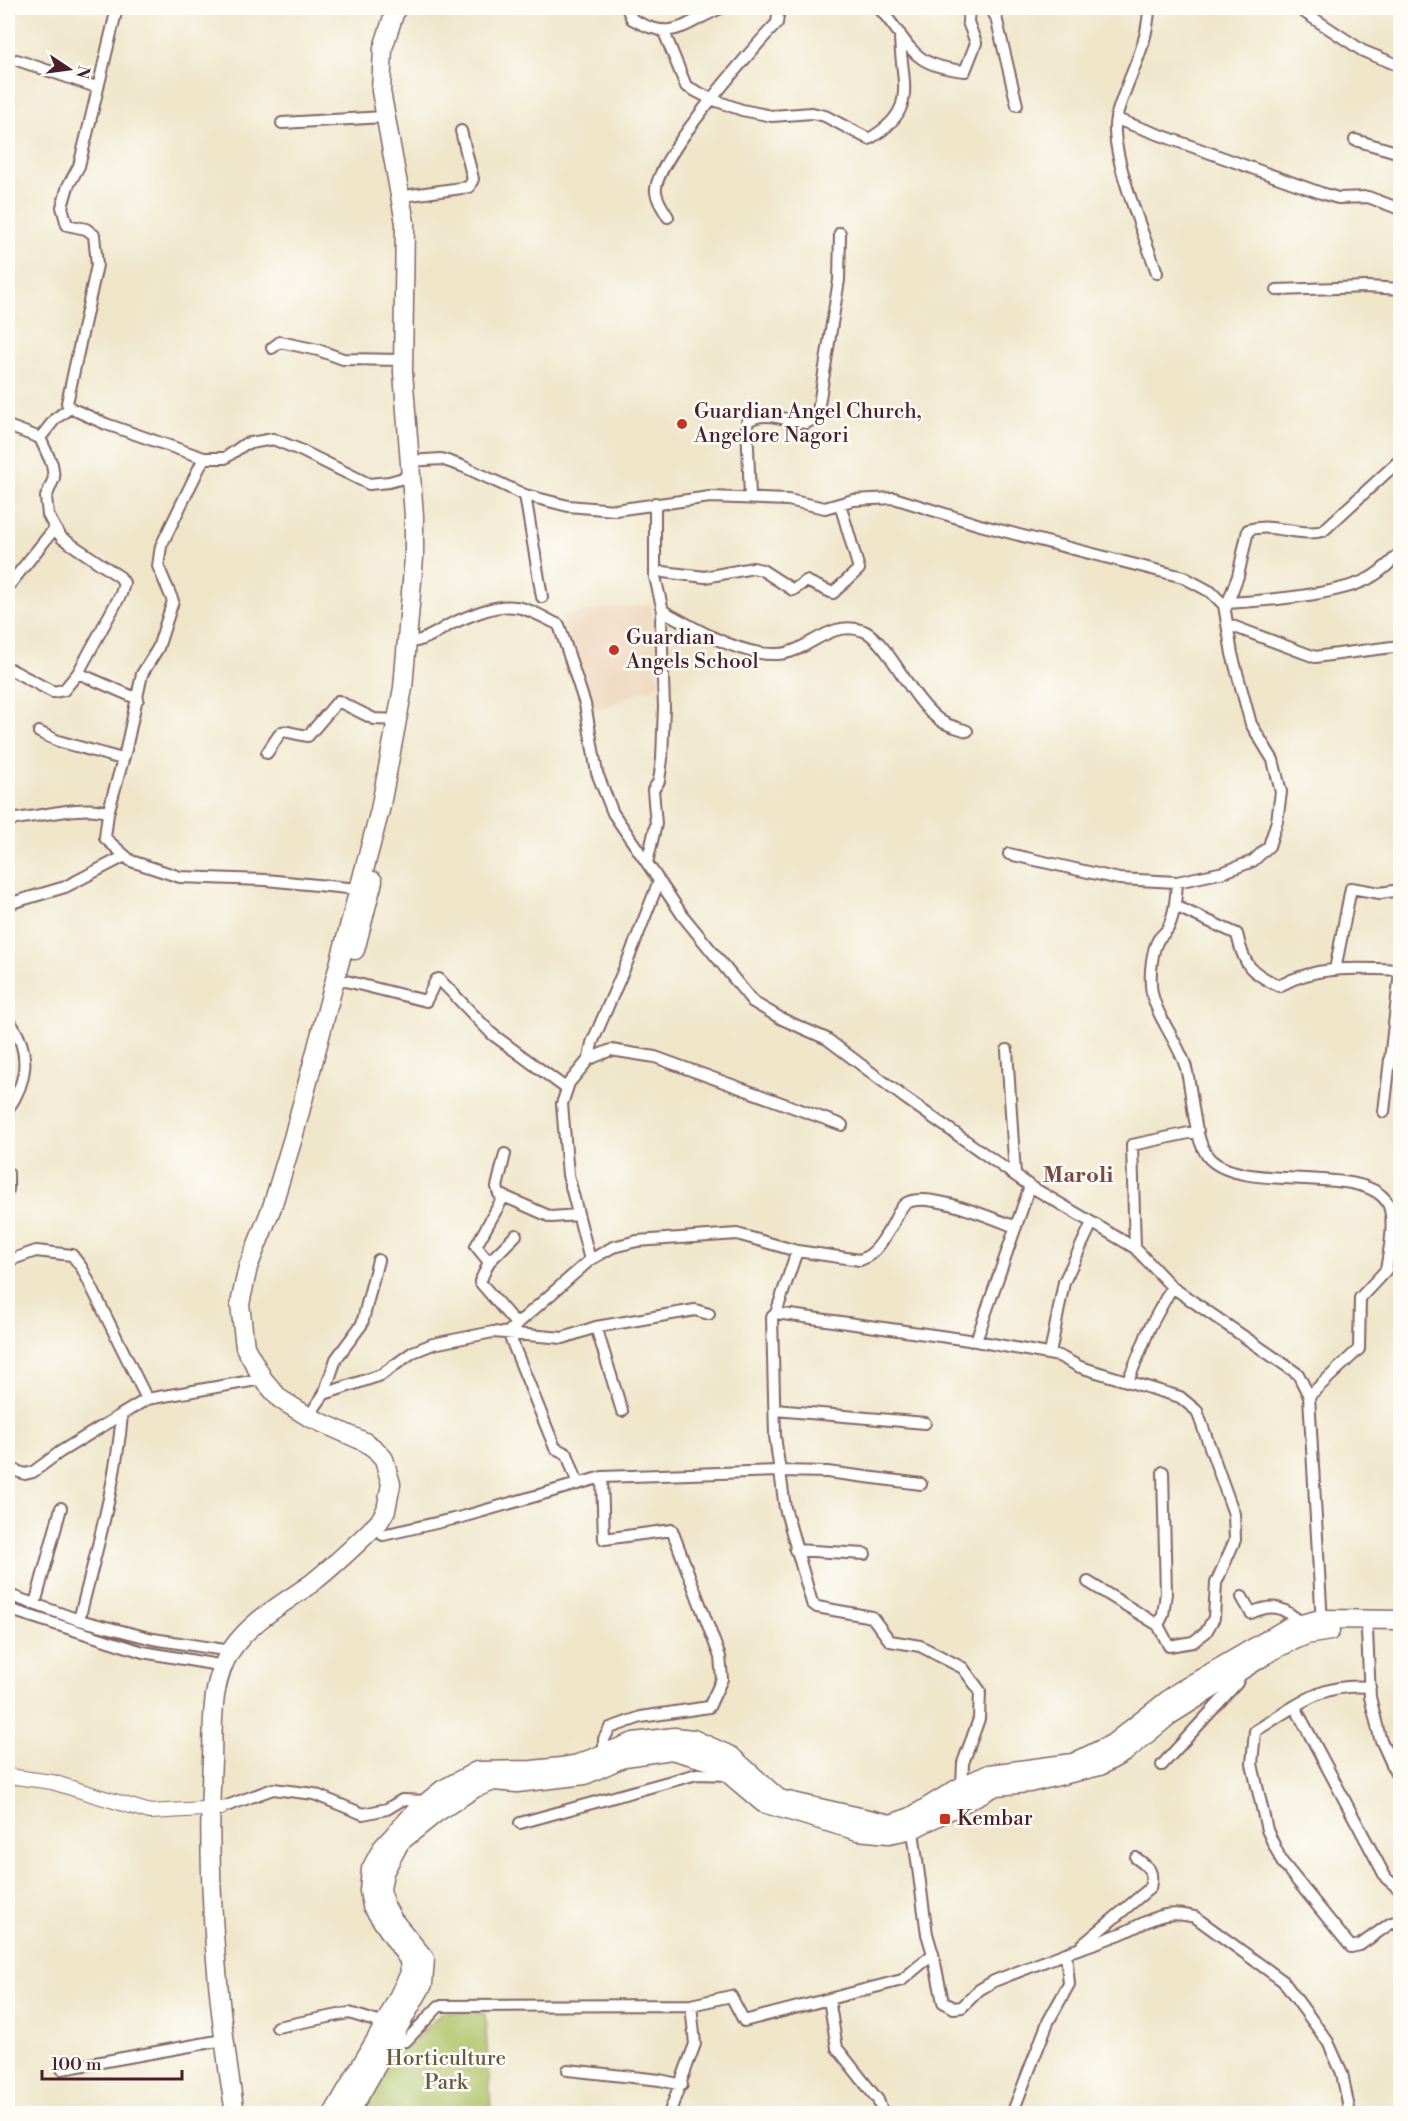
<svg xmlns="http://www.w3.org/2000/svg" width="1408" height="2121" font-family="'Libre Bodoni',serif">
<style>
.built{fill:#efd6bc}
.green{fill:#aec267;stroke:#7c7049;stroke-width:1.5}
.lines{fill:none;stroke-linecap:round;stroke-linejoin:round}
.street-casing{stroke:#846563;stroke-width:14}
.secondary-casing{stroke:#846563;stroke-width:16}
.highway-casing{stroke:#846563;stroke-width:21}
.street{stroke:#fff;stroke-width:10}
.secondary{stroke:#fff;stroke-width:14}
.highway{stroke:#fff;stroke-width:18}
.poi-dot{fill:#c8321e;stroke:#fdfcf7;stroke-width:2}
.labels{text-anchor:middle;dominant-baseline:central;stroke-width:5;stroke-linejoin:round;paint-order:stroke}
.poi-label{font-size:21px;fill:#4a1f2b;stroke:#fdfcf7;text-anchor:start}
.park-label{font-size:21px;fill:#6d5840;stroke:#fdfcf7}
.neighbourhood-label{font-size:22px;font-weight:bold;fill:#7b4942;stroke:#fdfcf7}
</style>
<rect width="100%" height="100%" fill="#fdfcf7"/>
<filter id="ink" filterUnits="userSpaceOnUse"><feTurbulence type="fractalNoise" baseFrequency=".0167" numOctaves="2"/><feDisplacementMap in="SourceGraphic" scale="12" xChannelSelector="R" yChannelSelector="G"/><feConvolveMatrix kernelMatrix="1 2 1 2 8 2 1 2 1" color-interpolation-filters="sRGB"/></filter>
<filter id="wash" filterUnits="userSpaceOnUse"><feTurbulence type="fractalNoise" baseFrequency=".008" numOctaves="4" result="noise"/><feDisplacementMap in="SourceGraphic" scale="24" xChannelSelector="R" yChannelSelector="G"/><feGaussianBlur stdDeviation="1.35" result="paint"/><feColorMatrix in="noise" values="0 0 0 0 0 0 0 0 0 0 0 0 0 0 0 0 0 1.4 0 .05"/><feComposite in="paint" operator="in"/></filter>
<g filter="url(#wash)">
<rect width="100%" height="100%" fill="#efe6ca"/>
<path class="built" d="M652,604L659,685L594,711L561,615Z"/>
<path class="green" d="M442,2012L485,2013L491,2113L353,2114L393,2046L410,2045Z"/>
</g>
<g filter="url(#ink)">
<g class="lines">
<g class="street-casing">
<path id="street" d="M117,8L88,130L79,166L68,186L62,207L67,225L86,229L94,235L97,265L67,403L70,408L106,424L204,458H225L245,444L273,439L300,450L369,484L389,482L411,476
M627,8L632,19C674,43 682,24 721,8
M879,8C913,46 908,65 965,71L976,43L968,22L969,8
M990,8L996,17L1017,105
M1149,8C1148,48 1126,80 1116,118C1108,150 1146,239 1157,273
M1298,8L1363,51L1400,66
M664,32L686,86L711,99L742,110L772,116L812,113L825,116L869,139C921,109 900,82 900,34
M17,60L96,87
M1116,119L1321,193L1338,198L1368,197L1400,209
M282,123L384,117
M1355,140L1400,153
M411,195L469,187L473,179L461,131
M668,217C664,210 657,201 656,192C652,163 753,48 777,23L779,8
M1277,290L1367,287L1400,289
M272,348L280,342L318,350L343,359L403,360
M8,426L40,438L52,464L54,478L46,497L48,515L55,528L10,584
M40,438L55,419L70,408
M204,458L161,546L158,566L173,601L158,648L142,674L126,749L108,813L105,838L131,861L180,877L266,880L358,889
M409,461L441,459L462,466L525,495L568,506L615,510L710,497L788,500L825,508L853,500L894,498L980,525L1183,577L1211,592L1224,605L1232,654L1251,724L1273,760L1281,792L1277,821L1269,846L1253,861L1224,872L1177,882L1119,879L1009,854
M525,495L542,597
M750,497L747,422C762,409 788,421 806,423L817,417L839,280L840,233
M655,503V577L663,611C696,629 740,656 778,654C808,653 830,618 864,631C889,642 911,701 941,721C948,726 959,728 967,731
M663,572L705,577L753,568L762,570L793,590L806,581L833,593L859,569L840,504
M1227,603C1263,601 1337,595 1368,579C1380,573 1390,563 1400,553
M1225,610L1238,576L1248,530C1273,522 1297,537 1323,531L1400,460
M1227,624L1315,657L1400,646
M417,641C430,638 440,630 451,624C469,616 495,604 515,607C529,608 546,619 559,625L585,704L597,773L613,813L683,916L753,1002L782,1019L827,1039L905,1098L1030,1186L1135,1248L1172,1287L1298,1374L1309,1396L1322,1624
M8,668L53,692L64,690L78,673L121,594L124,583L120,577L62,538L55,528
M78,673L138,699
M39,732L58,741L122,759
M267,753C287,724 275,731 308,736L338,701L374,719L398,720
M8,820C33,818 88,803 108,813
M647,863L656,824L653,790L659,781L662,759L664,707L661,620L663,611
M1177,882C1176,897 1175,912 1169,926C1167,932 1161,935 1158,940C1152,951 1150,972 1151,985C1152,1012 1179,1042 1186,1068C1193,1092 1193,1142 1210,1159C1247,1195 1371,1161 1389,1206C1395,1224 1389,1252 1386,1270L1360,1298L1359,1349L1309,1396
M8,904L65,887L125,856
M1175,906L1237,934C1244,966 1250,972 1279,986C1317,965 1359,968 1400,970
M1335,970L1351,888L1380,893L1400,890
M346,981L426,1001L436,980L439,979L492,1034L567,1089
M8,1024L12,1025C31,1053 27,1082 8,1109
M1007,1050L1015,1175
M589,1059L592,1043L628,960L659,881
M1384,1112L1400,972
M505,1154L497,1187L499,1194L551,1217L578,1215
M8,1173V1190
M504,1196L476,1246L489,1262L480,1282L517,1325
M1135,1248L1132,1145L1198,1131
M797,1251L860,1260C875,1255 883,1240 891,1227C895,1221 899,1208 905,1204C925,1189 994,1219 1016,1227
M8,1257L10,1260L36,1251L72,1255L82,1268L147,1399
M590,1260L568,1175L562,1104L569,1083L589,1059L611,1050L655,1057L842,1125
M489,1262L516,1235
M596,1327L622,1411
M976,1341L1059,1356L1080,1367L1180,1397L1197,1411L1234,1514L1235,1540L1216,1583L1214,1618L1206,1632L1193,1642L1169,1646L1158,1625L1088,1582
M1050,1354L1064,1282L1092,1223
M1128,1381L1150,1327L1172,1287
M324,1394L336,1359L362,1324L378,1260
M315,1407L324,1394L381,1375L413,1352L433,1344L493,1332L563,1338L596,1327L695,1310L709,1314
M775,1410L925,1423
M122,1415C116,1484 96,1552 79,1620L153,1639L231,1651
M8,1468L25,1474L33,1472L60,1452L147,1399L263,1379
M602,1477L604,1539L672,1530L720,1657L722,1679L709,1707L641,1717L610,1728L604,1739V1753
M578,1484L567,1454L555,1448L508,1332L590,1260L613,1247L637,1241L737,1234L797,1251L776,1313
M383,1535L462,1517L602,1477L779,1471L827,1472L921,1484
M795,1550L865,1554
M9,1595L79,1620
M1242,1597L1251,1613C1275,1602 1283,1608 1302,1623
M35,1604L61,1508
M8,1609L143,1652L224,1666
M1158,1625L1163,1615L1166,1593L1163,1472
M1367,1631L1370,1697L1380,1738L1400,1782
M1370,1687C1319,1682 1296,1707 1255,1731L1252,1764L1267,1830L1282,1862L1351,1947L1360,1945L1391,1923L1395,1922L1400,1927
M1295,1707L1386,1878L1400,1890
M1162,1765L1237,1683L1241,1673
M962,1786L963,1763L979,1719L980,1691L963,1668L920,1646L890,1641L872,1617L817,1607L812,1603L785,1508L775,1436L772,1317L776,1313L976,1341L1030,1186
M221,1808L273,1789L314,1794L363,1814L387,1809L402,1800L427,1801
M520,1823L697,1774L731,1775
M1082,1945L1150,1888C1154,1871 1150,1868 1136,1858
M1066,1953C1084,1947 1102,1941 1120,1934C1149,1922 1161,1908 1195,1917L1283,1981L1328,2042L1342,2073L1350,2114
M933,1954L943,2002L954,2008L962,2007L979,1990L994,1981L1066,1953L1069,1984L1048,2022L1012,2114
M829,1999L837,2048L878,2100L883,2114
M277,2027L349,2013L385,2024
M389,2043L406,2041L439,2006L691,2005L731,1996L744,2021L902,1980L933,1954L927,1934L912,1824
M62,2069L223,2040
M568,2070L660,2080L682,2085
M669,2114L695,2044L691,2005"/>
</g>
<g class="secondary-casing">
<path id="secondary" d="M8,1776L52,1782L150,1812L221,1808"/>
</g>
<g class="highway-casing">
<path id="highway" d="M355,950L373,881
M235,2114C216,1996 206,1878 212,1760C213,1723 210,1681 232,1649C253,1619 283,1604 312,1583C336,1564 358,1543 379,1522L386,1510L391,1484L384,1459L375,1449L365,1442L309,1417L280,1399L263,1379L245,1347L240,1304L248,1267L272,1207L293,1138L380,810L403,688L414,557V516L403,372L405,223L381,91L383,48L396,8
M333,2114L385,2024L410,1973L409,1960L372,1906L369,1891L371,1869L382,1848L415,1812L442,1790L477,1771L532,1770L561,1767L578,1764L634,1742L674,1737L693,1739L731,1756L779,1799L891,1824L911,1817L962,1786L989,1774L1073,1763L1112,1744L1178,1692L1289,1627L1321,1619L1400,1620
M349,2114L423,1984L425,1959L393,1920L384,1904L381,1889L384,1872L400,1842L436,1813L475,1788L494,1781L517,1783L585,1775L625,1757L671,1750L715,1762L763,1803L858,1831L889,1834L913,1829L996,1786L1029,1783L1100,1766L1125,1752L1170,1715L1275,1649L1306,1635L1330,1631"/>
</g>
<use href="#street" class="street"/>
<use href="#secondary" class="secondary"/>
<use href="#highway" class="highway"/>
</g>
</g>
<g class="poi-dot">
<circle cx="682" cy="424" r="6"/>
<circle cx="614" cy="650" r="6"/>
<rect x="939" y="1813" width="12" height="12" rx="3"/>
</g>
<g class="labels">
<g class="poi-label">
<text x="694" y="412">Guardian Angel Church,<tspan x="694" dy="24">Angelore Nagori</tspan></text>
<text x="626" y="638">Guardian<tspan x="626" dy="24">Angels School</tspan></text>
<text x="957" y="1819">Kembar</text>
</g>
<g class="park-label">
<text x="446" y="2059">Horticulture<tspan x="446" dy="24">Park</tspan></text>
</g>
<g class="neighbourhood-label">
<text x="1078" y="1175">Maroli</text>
</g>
</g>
<rect width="1408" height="2121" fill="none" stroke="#fdfcf7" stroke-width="30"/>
<g transform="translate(69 69) rotate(103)" stroke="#fdfcf7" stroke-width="4.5" paint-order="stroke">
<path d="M0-4.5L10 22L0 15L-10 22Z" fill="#4a1f2b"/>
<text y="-9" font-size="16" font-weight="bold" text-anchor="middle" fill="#4a1f2b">N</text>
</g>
<path d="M42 2070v9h140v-9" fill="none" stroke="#4a1f2b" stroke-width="3"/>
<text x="51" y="2070" font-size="18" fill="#4a1f2b" stroke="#fdfcf7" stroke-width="4.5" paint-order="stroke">100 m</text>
</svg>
